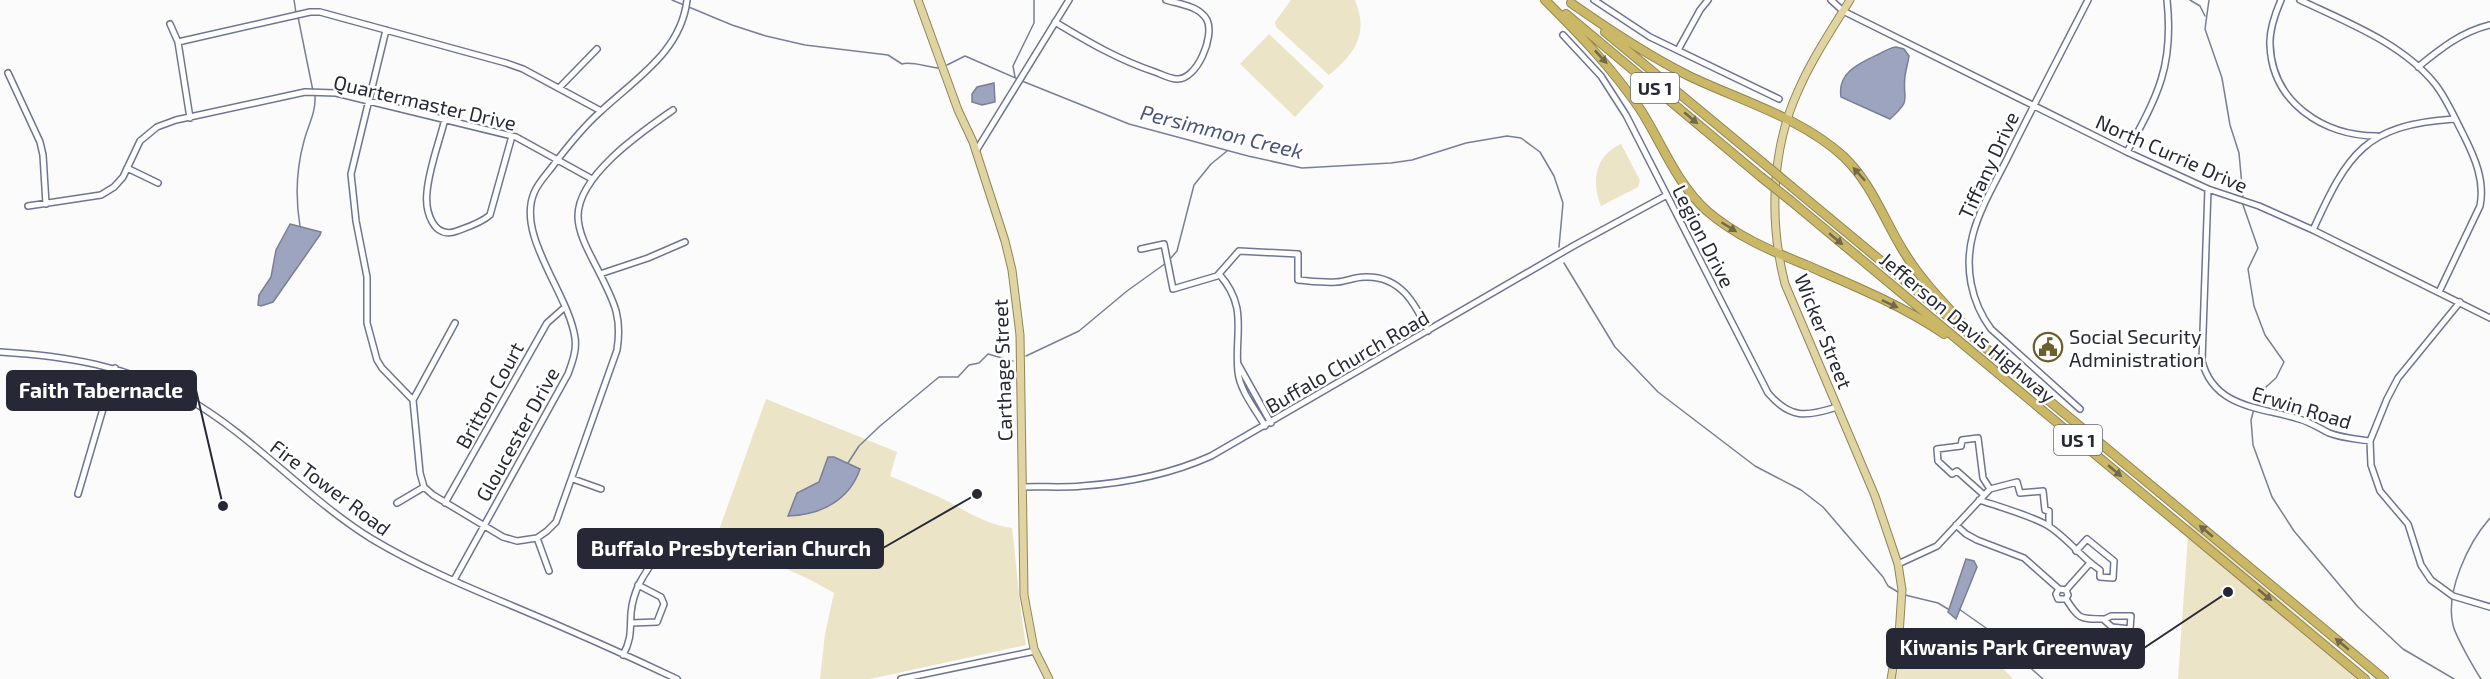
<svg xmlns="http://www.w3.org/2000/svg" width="2490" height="679" font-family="'Exo 2',sans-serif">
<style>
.green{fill:#ebe4c6}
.water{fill:#9da4c0;stroke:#797f96;stroke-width:1.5}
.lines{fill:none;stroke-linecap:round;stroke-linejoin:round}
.stream{stroke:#797f96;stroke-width:1.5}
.minor-casing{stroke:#6d7593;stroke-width:8}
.major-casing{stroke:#918655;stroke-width:9}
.highway-casing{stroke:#918655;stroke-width:10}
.minor{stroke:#fff;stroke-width:5}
.major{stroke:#e0d4a3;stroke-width:7}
.highway{stroke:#cbb866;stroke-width:8}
.highway-bridge-casing{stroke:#918655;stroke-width:10;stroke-linecap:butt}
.highway-bridge{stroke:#cbb866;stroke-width:8}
.oneway{fill:#70694b}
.labels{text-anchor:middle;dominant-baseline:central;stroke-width:5;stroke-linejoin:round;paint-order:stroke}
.shield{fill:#fff;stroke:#676972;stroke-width:1.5}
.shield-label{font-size:18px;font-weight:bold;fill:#262935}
.street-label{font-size:20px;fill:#262935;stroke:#fff}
.poi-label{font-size:20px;fill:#262935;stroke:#fff;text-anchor:start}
.water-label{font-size:21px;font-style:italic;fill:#49537d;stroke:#fff}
.leader{fill:none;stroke:#262935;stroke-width:2}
.callout-dot{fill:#262935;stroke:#fff;stroke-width:2}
.callout{fill:#262935;stroke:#262935;stroke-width:2}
.callout-label{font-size:21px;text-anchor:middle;font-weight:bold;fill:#fff}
</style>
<rect width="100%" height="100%" fill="#fbfbfb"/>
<path class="green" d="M1291,0H1355C1369,34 1355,54 1329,75L1276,27L1275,22Z
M1269,34L1324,86L1295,117L1240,64Z
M1621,144L1640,180L1638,187L1601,206C1591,181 1595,156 1621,144Z
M766,399L897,452L890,476C910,485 932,493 951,503C971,514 989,525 1012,528C1017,568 1019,606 1026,645L870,679H820L825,634L834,593C794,569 759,557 714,544Z
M2189,522L2372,679H2178Z
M1908,641L1978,642L2013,679H1895Z"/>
<path class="water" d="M1896,47L1904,49L1909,56C1908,63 1906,69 1905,76C1902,102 1913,98 1890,119L1841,97C1837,72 1860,63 1879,54C1885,51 1889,48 1896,47Z
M994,83L995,102L982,105L972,102V94L977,87Z
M290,224L321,232L320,235L273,302L261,306L258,305L259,295L271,277L276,250Z
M828,457H834L860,469C849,501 820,515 788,516L797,493L819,482Z
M1966,559L1974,561L1977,567L1956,619L1948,612Z"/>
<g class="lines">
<path class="stream" d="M294,0L296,13
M672,0L732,25L766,36L805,45L888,55L902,64C911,61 927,67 938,68
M2190,0L2200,6L2205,16
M2209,0L2205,29L2222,78L2230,125L2239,153L2243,197
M298,17L313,91
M947,65L965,56L1018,79
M1015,77L1013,66L1034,23V0
M1022,81L1129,124L1248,156L1302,168L1391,163L1412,160L1466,143L1507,136L1521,138L1540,152L1554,176L1563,203L1559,247
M2242,202L2258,248L2248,269L2254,306L2265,335L2284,362L2276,378L2266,387L2263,397L2257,406
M300,226C295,196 296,170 304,141C308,125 316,113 315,96
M1171,258L1177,251L1194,185L1211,164L1227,151
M1564,263L1615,347L1658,392L1755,466L1801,490L1823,507L1883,577L1888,586L1898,592
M1026,356L1079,331L1127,291L1166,263
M2254,409L2251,420L2253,445L2272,497L2294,531L2358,607L2403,649L2454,679
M848,463L859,446L880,426L939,377H958L969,365L979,363L988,354L1013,361
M1905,595L1938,603L1948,609
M1959,609L1986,628L2043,679
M2481,679C2475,670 2455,635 2453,625C2445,592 2468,543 2490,518"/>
<g class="minor-casing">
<path id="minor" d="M1594,0L1650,37L1779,99
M1831,0L1843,11L2127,152L2208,189L2259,206L2313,230L2490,318
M2281,0C2275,14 2269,30 2270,45C2272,102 2323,136 2377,136
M2300,0C2346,22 2402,43 2435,84C2447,99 2455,119 2464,136C2475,158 2485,181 2480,206L2439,292
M1055,22C1088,42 1119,60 1155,72C1161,74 1170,79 1177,79C1197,80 1215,36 1207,20C1200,6 1179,4 1166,0
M170,24L178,42L190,118
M386,30L351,174L356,221L367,277V323L377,360L382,368L413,400L420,473L424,487L433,495L503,537L517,541L537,538L547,531L556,522L617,350C622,318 615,304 601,276C593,259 578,236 578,216C578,175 643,131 673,110
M1563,35L1601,76L1626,115L1768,393C1790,419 1806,417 1837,407
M178,42L310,12H320L506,63L523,69L601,111
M1678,50L1700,10L1708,0
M2418,67C2440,49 2461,32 2490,25
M8,73L40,142L43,155L46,204
M559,88L597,49
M445,119C439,143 429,168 427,192C425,211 433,240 457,231C468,227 481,223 490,215L512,136
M976,151L1069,0
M2127,152C2158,95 2174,66 2167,0
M127,168L158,183
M2208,189L2202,361C2214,408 2260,407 2299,419C2310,422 2319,428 2329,433C2342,438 2356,439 2370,441
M28,206L101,195L114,187L123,177L140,141L157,127L176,120L305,92L336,93L516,137L592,179
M2313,230C2348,153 2365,125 2454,119
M1141,249L1164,244L1173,289L1217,276L1239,251L1298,254V280C1310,281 1324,283 1336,282C1345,282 1354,277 1364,277C1400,275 1415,303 1428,331
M600,274L648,258L685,242
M1219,274C1249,308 1234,333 1238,372C1240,391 1256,410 1265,426
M2460,302L2398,378L2387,399L2370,441L2371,465L2380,491L2408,524L2421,565L2431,580L2453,596L2490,607
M0,352C67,356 128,366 188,399C253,436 307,499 372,539C417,566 467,587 515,607C570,630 624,654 677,679
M1238,364L1271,423
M413,400L455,323
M2080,409L1991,329C1971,302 1964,267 1973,234C1980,208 1995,183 2007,159C2033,106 2061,53 2088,0
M573,479L601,489
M1022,487C1042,486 1062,488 1082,486C1126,483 1171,474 1211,456L1575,245L1667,195
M78,494L115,368
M1984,495L1957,471L1952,474L1938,461L1937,449L1961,446L1962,440L1978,438L1983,478L1990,489
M1979,500C1997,506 2036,517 2050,527C2068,539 2082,558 2100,570V577L2113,578L2114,561L2087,539L2076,551
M397,503L424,487
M445,503L547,323L565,307
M1956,525L1966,534L1977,540L2024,558L2059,589L2066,590L2068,595L2066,599H2058L2056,594L2059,589
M537,538L549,571
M1898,564L1937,546L1990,489L2017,482L2020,493L2043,491L2045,510L2049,511V526
M454,580L568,374C572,363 577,350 575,338C569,294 516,236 534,193C538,183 546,175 552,167C567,147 582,128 600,112C635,79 681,52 687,0
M2066,590L2090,563
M2066,599C2079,619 2079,619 2103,619L2112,627L2130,629L2131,616H2111L2105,619
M631,623L657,622L664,604L661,597L638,585
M623,655C632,639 630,629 631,613C633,590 644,574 657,556
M901,679L1035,651"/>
</g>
<g class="major-casing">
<path id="major" d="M918,0L958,110L973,142L1005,241L1012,270L1020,335L1024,595L1034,649L1049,679
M1850,0C1832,29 1812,59 1798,91C1771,150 1769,222 1785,284L1875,496L1898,564L1902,590L1899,635L1891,679"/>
</g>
<g class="highway-casing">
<path id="highway" d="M1545,0C1581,36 1611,67 1640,109C1662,143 1676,183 1707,211C1736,236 1771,251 1806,265C1852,285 1902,305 1944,334
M1571,3C1608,29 1645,54 1687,75C1738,100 1801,117 1844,157C1872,184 1884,220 1904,252C1921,280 1943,302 1965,326
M1566,14L1761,177
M1605,32L1762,162
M1792,187L2384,679
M1791,201L2365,679"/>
</g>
<use href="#minor" class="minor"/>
<use href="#major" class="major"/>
<use href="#highway" class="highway"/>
<g class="highway-bridge-casing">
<path id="highway-bridge" d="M1762,162L1792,187
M1761,177L1791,201"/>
</g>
<use href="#highway-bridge" class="highway-bridge"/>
</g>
<defs><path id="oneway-solid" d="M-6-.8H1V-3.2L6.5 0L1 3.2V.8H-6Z" transform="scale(1.5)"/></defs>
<g class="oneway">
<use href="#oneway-solid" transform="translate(1601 57) rotate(47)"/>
<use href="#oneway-solid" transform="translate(1691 118) rotate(40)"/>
<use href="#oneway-solid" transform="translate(1859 174) rotate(-132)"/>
<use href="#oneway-solid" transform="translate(1729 227) rotate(32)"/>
<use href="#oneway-solid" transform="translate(1836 239) rotate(40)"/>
<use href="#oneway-solid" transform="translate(1890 304) rotate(25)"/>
<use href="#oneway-solid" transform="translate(2115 471) rotate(40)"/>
<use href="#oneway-solid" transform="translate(2206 531) rotate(-140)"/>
<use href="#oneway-solid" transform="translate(2265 595) rotate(40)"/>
<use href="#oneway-solid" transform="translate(2342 644) rotate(-140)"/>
</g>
<defs>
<g id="civic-ring" transform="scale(1.5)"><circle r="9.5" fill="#fff" stroke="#6b602c" stroke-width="1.5"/><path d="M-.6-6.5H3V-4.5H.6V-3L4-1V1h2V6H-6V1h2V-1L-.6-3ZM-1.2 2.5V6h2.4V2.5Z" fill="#6b602c"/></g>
</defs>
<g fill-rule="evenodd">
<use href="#civic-ring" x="2048" y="347"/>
</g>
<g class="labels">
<g class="shield">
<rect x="1631" y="73" width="48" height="30" rx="4.5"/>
<rect x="2054" y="425" width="48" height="30" rx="4.5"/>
</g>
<g class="shield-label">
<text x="1655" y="88">US 1</text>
<text x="2078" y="440">US 1</text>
</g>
<g class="street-label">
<text transform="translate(425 102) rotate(13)">Quartermaster Drive</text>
<text transform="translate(2172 153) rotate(24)">North Currie Drive</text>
<text transform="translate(1988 165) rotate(-65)">Tiffany Drive</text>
<text transform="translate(1704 236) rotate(63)">Legion Drive</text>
<text transform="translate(1968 327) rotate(40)">Jefferson Davis Highway</text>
<text transform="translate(1824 331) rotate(68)">Wicker Street</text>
<text transform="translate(1347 361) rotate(-30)">Buffalo Church Road</text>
<text transform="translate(1002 370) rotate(-92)">Carthage Street</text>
<text transform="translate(489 395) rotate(-61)">Britton Court</text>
<text transform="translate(2302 407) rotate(17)">Erwin Road</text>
<text transform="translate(517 434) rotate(-61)">Gloucester Drive</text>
<text transform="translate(331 487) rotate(37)">Fire Tower Road</text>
</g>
<g class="poi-label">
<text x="2069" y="336">Social Security<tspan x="2069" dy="23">Administration</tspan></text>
</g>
<g class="water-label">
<text transform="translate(1222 131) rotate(14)">Persimmon Creek</text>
</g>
</g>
<path class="leader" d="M223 506L196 390M977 494L883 548M2228 592L2144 648"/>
<g class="callout-dot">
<circle cx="223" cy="506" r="6"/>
<circle cx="977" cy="494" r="6"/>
<circle cx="2228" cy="592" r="6"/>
</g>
<g class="callout">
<rect x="7" y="371" width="189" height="39" rx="6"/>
<rect x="578" y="529" width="305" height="39" rx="6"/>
<rect x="1887" y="629" width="257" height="39" rx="6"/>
</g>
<g class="callout-label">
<text x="101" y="398">Faith Tabernacle</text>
<text x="731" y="556">Buffalo Presbyterian Church</text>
<text x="2016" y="655">Kiwanis Park Greenway</text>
</g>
</svg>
